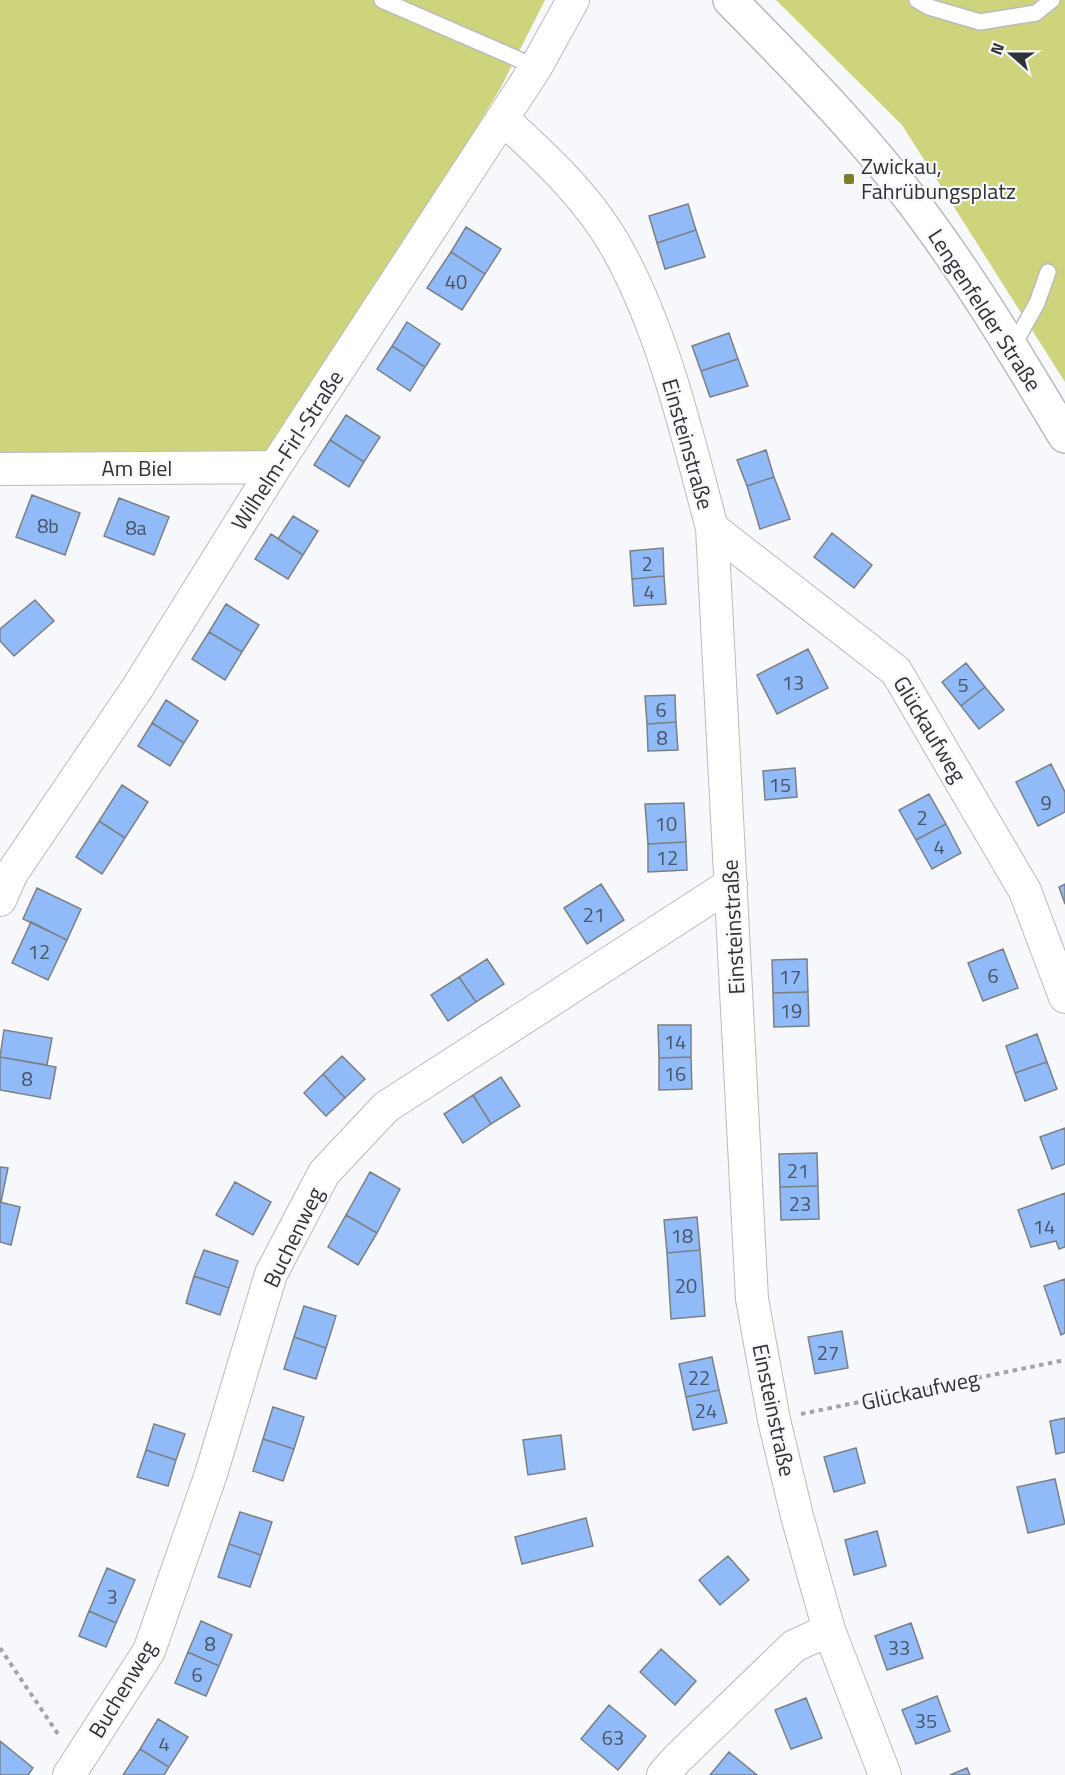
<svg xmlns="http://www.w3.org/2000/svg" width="1065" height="1775" font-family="'Titillium Web',sans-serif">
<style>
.green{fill:#ced47c}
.building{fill:#90baf8;stroke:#7d7f82;stroke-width:1.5}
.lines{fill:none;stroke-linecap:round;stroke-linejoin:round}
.lane-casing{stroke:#b9bbbf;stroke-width:18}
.street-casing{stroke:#b9bbbf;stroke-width:34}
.secondary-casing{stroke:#b9bbbf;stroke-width:36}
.path{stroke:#a3a4a7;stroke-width:4;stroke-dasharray:4.5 4.5;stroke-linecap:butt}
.lane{stroke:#fff;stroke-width:15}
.street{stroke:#fff;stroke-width:32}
.secondary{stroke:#fff;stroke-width:33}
.poi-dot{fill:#7b7f29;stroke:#f6f8fc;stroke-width:2}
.labels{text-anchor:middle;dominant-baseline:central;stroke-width:4.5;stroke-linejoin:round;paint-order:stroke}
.number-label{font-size:20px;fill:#495464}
.poi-label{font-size:22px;fill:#313233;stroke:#f6f8fc;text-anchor:start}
.street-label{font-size:22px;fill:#313233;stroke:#f6f8fc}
</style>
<rect width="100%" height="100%" fill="#f6f8fc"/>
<path class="green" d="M0,0H545L501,87L388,273L265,456L0,459Z
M776,0H1065V382L902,125Z"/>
<path class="building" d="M688,204L696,230L657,243L649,216Z
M466,227L501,249L485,274L451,252Z
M696,230L705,257L665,269L657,243Z
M451,252L485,274L462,310L427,288Z
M407,322L440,344L425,367L392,346Z
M729,333L738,359L701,371L692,346Z
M392,346L425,367L410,391L377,369Z
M738,359L748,386L710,397L701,371Z
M346,415L380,437L364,462L330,440Z
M330,440L364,462L349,487L314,465Z
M766,450L774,477L747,486L737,460Z
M774,477L790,519L760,529L747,486Z
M32,495L80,513L65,555L16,537Z
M119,498L169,517L154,555L104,536Z
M293,516L318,531L303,555L278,539Z
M832,533L872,565L854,588L814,557Z
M271,534L303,555L288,579L255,559Z
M663,548L664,576L632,579L630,551Z
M664,576L666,604L634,606L632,579Z
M35,600L54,621L14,656L0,641V629Z
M226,604L259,625L242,652L209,632Z
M209,632L242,652L225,680L192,659Z
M808,649L828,688L777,714L757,675Z
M966,663L985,687L961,706L942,682Z
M985,687L1004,710L979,729L961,706Z
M675,695L676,722L647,724L645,696Z
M166,700L198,721L184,743L152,723Z
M676,722L678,750L648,751L647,724Z
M152,723L184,743L170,766L138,746Z
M1051,764L1065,792V812L1038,826L1016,782Z
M795,768L797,797L765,800L763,771Z
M122,785L148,802L125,838L99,821Z
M929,794L946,824L916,840L899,810Z
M684,803L686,842L648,844L645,804Z
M99,821L125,838L102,874L76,857Z
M946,824L961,853L932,869L916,840Z
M686,842L687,870L648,872V844Z
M601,884L624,920L587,944L564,908Z
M1065,884V904L1059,887Z
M37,888L81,909L67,940L23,919Z
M31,922L67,940L48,980L12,963Z
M1003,949L1018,988L983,1001L968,963Z
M487,959L504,984L476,1002L459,977Z
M807,959L808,992L773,993L772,960Z
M459,977L476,1002L448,1021L431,995Z
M808,992L809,1026L774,1027L773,993Z
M658,1025H691V1057L659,1058Z
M4,1030L52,1038L47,1065L0,1057Z
M1037,1034L1047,1062L1015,1073L1006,1046Z
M342,1056L365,1079L345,1098L323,1074Z
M0,1057L56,1067L50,1099L0,1090Z
M691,1057L692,1089L659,1090V1058Z
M1047,1062L1057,1089L1025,1101L1015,1073Z
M323,1074L345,1098L326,1116L304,1093Z
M501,1077L520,1106L491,1124L473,1095Z
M473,1095L491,1124L463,1143L444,1114Z
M1065,1128V1164L1052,1169L1040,1137Z
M817,1153L818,1186L780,1187L779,1154Z
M0,1167L8,1168L1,1202H0Z
M370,1172L400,1189L377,1233L346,1215Z
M235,1182L271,1202L253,1235L216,1215Z
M818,1186L819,1219L781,1220L780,1187Z
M1065,1193V1247L1059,1249L1056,1241L1031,1247L1018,1210Z
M0,1202L20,1207L11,1245L0,1242Z
M346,1215L377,1233L358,1265L328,1247Z
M697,1217L700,1250L667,1253L664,1220Z
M204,1250L238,1261L229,1288L194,1276Z
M700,1250L705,1316L671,1319L667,1253Z
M194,1276L229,1288L220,1315L186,1303Z
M1065,1279V1333L1061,1335L1044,1286Z
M304,1306L336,1316L326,1348L294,1337Z
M842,1331L848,1368L815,1374L808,1337Z
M294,1337L326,1348L316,1379L284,1369Z
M712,1357L719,1390L686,1397L679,1364Z
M719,1390L727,1423L693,1430L686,1397Z
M273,1407L304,1417L294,1449L263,1439Z
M1065,1418V1452L1056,1454L1050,1421Z
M154,1424L185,1434L176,1460L146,1450Z
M561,1435L565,1469L528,1475L523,1440Z
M263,1439L294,1449L283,1481L253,1471Z
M856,1448L865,1483L834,1492L824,1457Z
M146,1450L176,1460L168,1486L137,1477Z
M1055,1479L1065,1524L1028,1533L1017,1487Z
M240,1512L272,1522L261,1555L229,1544Z
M586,1518L593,1546L522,1564L515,1537Z
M877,1531L886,1566L854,1575L845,1540Z
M229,1544L261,1555L250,1587L218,1577Z
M728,1556L749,1580L720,1605L699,1580Z
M107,1568L135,1580L116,1623L89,1611Z
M89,1611L116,1623L106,1647L79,1636Z
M201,1621L232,1635L219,1666L188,1652Z
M911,1623L923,1658L887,1670L875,1636Z
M661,1649L696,1681L675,1705L640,1672Z
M188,1652L219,1666L206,1696L175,1683Z
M937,1696L950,1731L916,1744L902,1710Z
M806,1698L822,1738L791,1749L775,1710Z
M609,1705L646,1736L618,1770L581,1739Z
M158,1719L188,1737L169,1767L140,1749Z
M0,1741L33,1768L28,1775H0Z
M140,1749L169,1767L164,1775H123Z
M729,1752L757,1775H710Z
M967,1768L970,1775H950Z"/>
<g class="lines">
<g class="lane-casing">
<path id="lane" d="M382,0L536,67
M917,0L929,7L980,22L1036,13L1052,0
M1012,348L1037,303L1048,272"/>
</g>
<g class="street-casing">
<path id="street" d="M503,119C546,158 591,200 619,252C665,337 687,435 712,528L752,1299L774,1420L797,1516L829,1630L885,1775
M0,469L275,467
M712,528L896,671L1025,891L1065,997
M0,900L12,873L138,687L275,467L536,67L573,0
M69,1775L149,1651L211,1474L271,1274L324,1173L386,1107L731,884
M663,1775L677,1759L794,1646L829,1630"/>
</g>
<g class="secondary-casing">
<path id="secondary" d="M730,0C800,71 872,144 930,225C979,292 1022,365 1065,436"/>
</g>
<path class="path" d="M801,1414L1065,1360
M0,1648L60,1737"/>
<use href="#lane" class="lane"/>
<use href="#street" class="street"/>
<use href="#secondary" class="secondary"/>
</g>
<rect class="poi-dot" x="843" y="173" width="12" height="12" rx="3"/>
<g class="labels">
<g class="number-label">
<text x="456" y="281">40</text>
<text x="48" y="525">8b</text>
<text x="136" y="527">8a</text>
<text x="647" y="563">2</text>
<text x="649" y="591">4</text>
<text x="793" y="682">13</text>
<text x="963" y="684">5</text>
<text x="661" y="709">6</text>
<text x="662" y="737">8</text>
<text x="780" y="784">15</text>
<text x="1046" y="802">9</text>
<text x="922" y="817">2</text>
<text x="666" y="823">10</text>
<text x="939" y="846">4</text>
<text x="667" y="857">12</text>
<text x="594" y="914">21</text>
<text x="39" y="951">12</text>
<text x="993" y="975">6</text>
<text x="790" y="976">17</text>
<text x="791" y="1010">19</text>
<text x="675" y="1041">14</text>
<text x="675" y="1073">16</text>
<text x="27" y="1078">8</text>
<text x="798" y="1170">21</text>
<text x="800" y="1203">23</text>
<text x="1044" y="1226">14</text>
<text x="682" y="1235">18</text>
<text x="686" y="1285">20</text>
<text x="828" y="1352">27</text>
<text x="699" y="1377">22</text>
<text x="706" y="1410">24</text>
<text x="112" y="1596">3</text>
<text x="210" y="1643">8</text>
<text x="899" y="1647">33</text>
<text x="197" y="1674">6</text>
<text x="926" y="1720">35</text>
<text x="613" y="1737">63</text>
<text x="164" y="1743">4</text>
</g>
<g class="poi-label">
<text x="861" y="166">Zwickau,<tspan x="861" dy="25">Fahrübungsplatz</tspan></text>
</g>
<g class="street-label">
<text transform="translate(985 310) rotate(57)">Lengenfelder Straße</text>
<text transform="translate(688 444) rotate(74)">Einsteinstraße</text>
<text transform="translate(287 450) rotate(-57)">Wilhelm-Firl-Straße</text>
<text x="137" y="468">Am Biel</text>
<text transform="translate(930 729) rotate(59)">Glückaufweg</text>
<text transform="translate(733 927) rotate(-93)">Einsteinstraße</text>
<text transform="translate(293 1237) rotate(-64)">Buchenweg</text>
<text transform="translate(920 1390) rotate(-12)">Glückaufweg</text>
<text transform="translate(774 1410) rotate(78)">Einsteinstraße</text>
<text transform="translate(122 1689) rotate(-59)">Buchenweg</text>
</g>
</g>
<g transform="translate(1011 54) rotate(291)" stroke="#f6f8fc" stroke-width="4.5" paint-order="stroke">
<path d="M0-4.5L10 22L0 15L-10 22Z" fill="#313233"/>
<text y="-9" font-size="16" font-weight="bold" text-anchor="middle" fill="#313233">N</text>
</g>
</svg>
